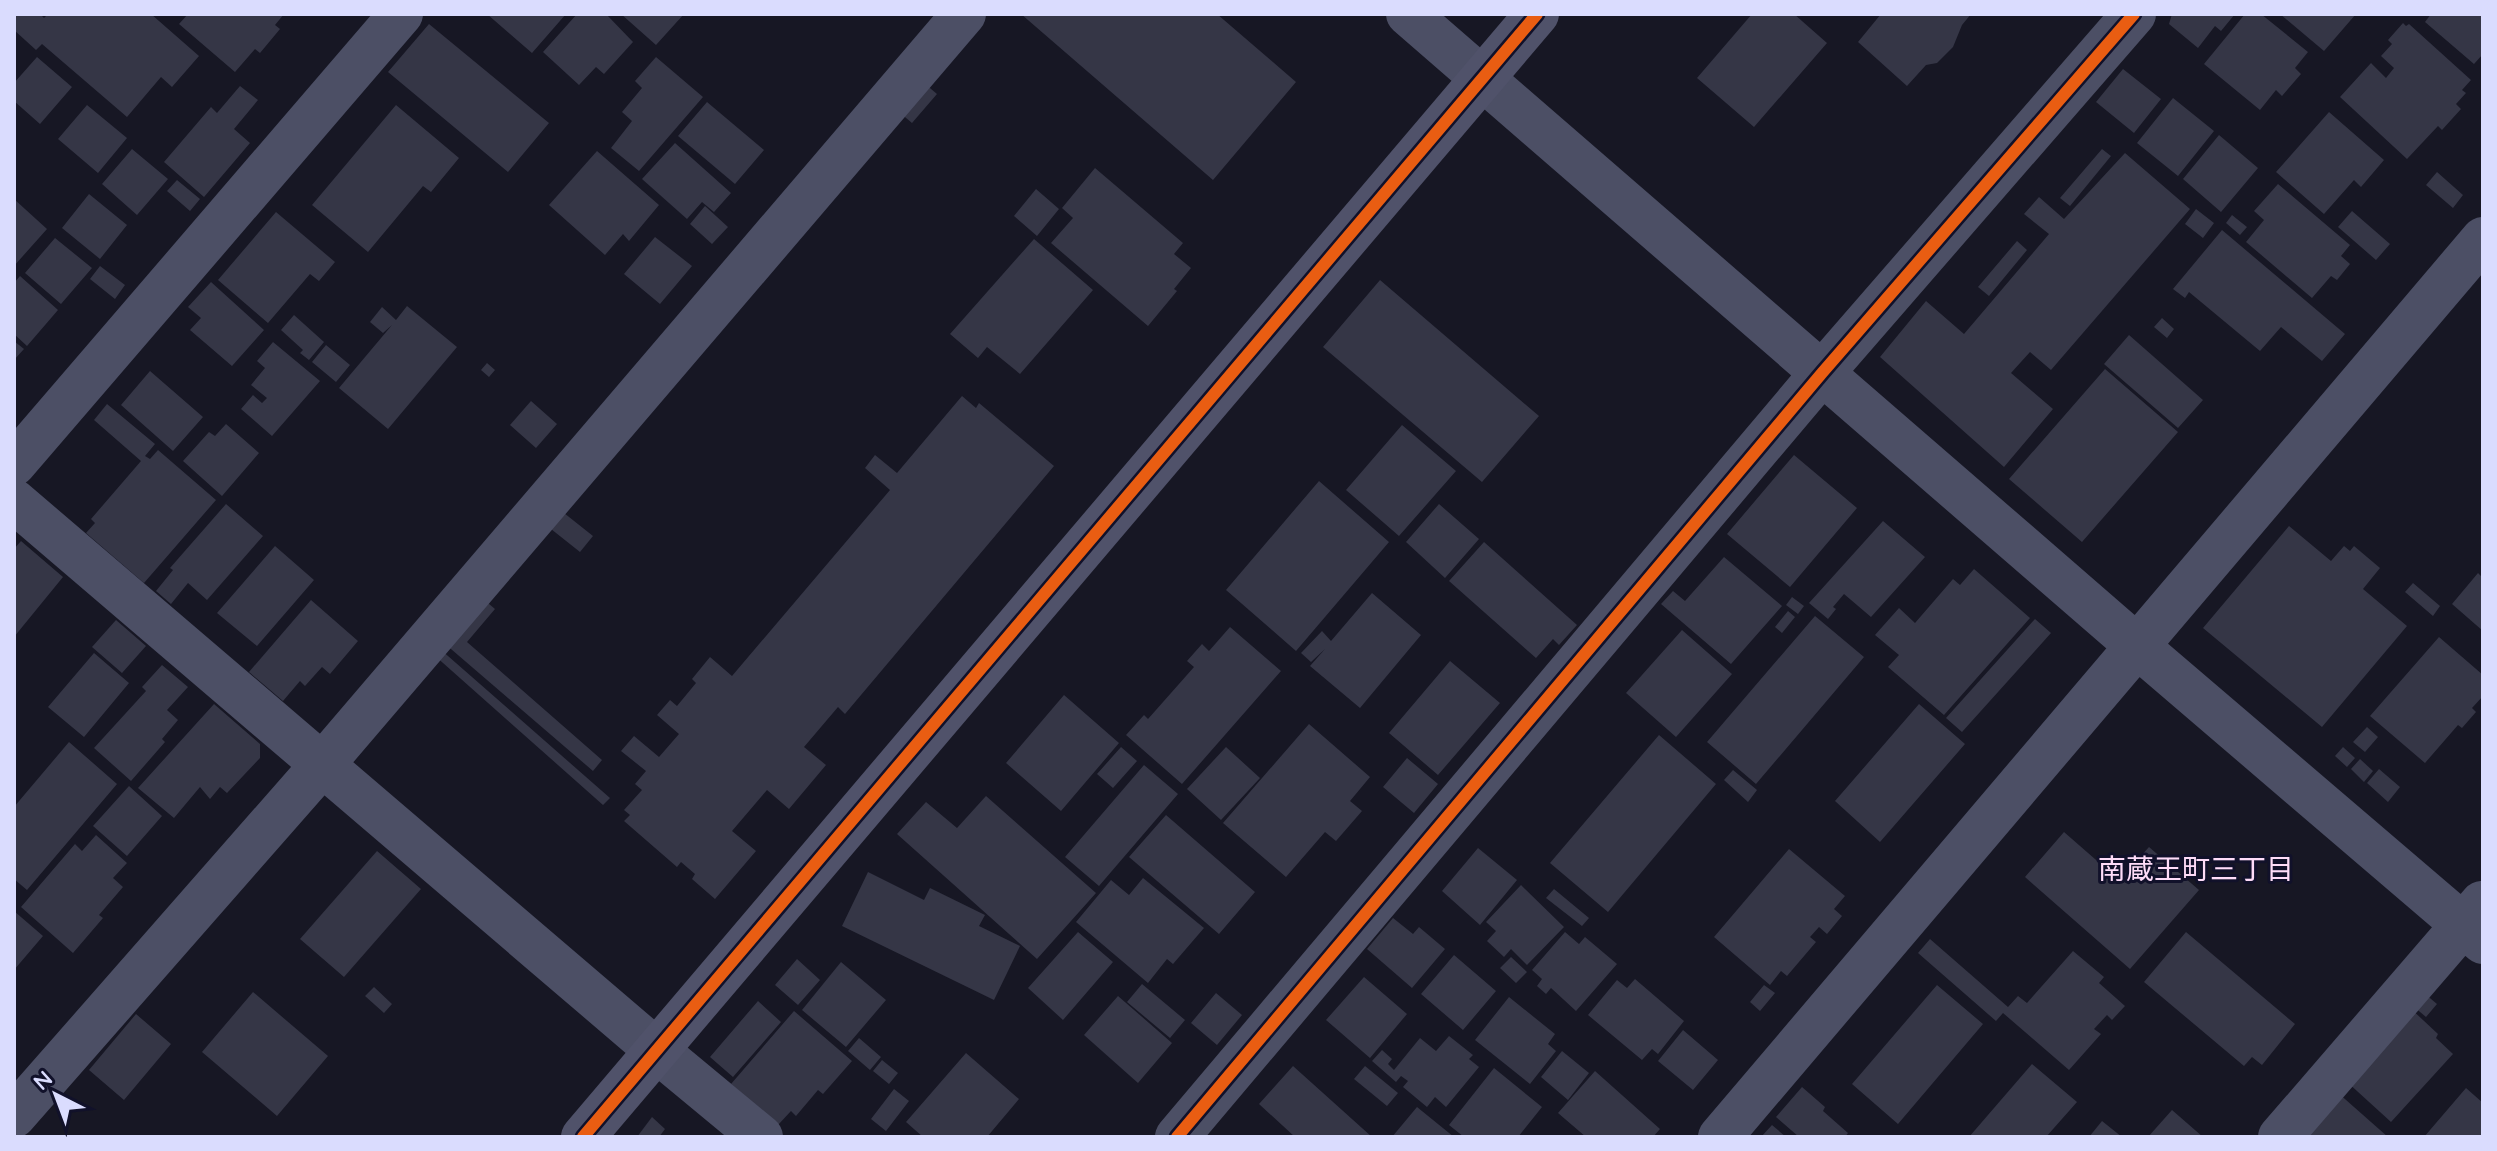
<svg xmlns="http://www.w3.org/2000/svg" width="2497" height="1151" font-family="Quicksand,'Noto Sans JP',sans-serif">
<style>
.building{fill:#353646}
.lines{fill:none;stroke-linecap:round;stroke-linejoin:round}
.street{stroke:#4c4f65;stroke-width:44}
.secondary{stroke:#50526a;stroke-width:44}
.cycleway-casing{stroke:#11112a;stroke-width:17}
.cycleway{stroke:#e95d12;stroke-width:12}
.labels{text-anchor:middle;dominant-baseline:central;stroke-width:6;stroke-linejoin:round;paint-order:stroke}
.neighbourhood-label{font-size:28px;fill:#fedcf8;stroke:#11112a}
</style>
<rect width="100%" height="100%" fill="#171724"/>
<path class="building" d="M14,14H40L44,18L48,14H151L199,56L172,87L161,77L127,117L42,44L36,50L14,30Z
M188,14H284L275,25L280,29L260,53L255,49L235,72L179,24Z
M487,14H566L532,53Z
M577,14H606L633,42L604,74L596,67L579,85L543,52Z
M621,14H684L656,45Z
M1021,14H1217L1296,82L1213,180Z
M1752,14H1794L1827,43L1754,127L1697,78Z
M1881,14H1971L1962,25L1953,47L1937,63L1926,65L1907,86L1858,42Z
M2172,14H2235L2221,31L2215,26L2198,48L2169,24Z
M2245,14H2261L2308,52L2295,68L2301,74L2282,96L2276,90L2260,110L2204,64Z
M2280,14H2356L2324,51Z
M2431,14H2483V54L2474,64L2425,22Z
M2403,23L2406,26L2409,24L2471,80L2462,90L2466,93L2456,104L2461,109L2442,130L2438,126L2407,159L2340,97L2371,63L2386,78L2394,68L2381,56L2392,44L2388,40Z
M429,24L549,123L508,172L388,72Z
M37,57L72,87L40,124L14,101V83Z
M656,57L703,97L639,171L611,148L632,121L622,112L642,88L635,81Z
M2123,69L2161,99L2134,133L2096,102Z
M924,83L937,94L912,123L899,112Z
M240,86L258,100L234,129L250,143L204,197L164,162L211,107L217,113Z
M2173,98L2214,131L2178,176L2137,143Z
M707,102L764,150L735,184L678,136Z
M87,105L127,138L98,173L58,139Z
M396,105L459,158L431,192L423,186L368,252L312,205Z
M2329,112L2384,160L2361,187L2354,180L2324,214L2276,172Z
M2219,135L2258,168L2221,212L2183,179Z
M675,143L731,193L714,212L702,202L687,219L642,179Z
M132,149L168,179L137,215L102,184Z
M2102,149L2111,156L2070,206L2060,198Z
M597,151L659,205L629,241L623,234L605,255L549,205Z
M2125,153L2190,209L2051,370L2030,352L2011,373L2053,409L2004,467L1880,357L1926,301L1964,334L2049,234L2024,214L2039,197L2064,219Z
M1095,168L1183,243L1174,254L1191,268L1174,289L1177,291L1148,326L1051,243L1073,218L1062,208Z
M2437,172L2463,195L2453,208L2426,185Z
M177,180L200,199L190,211L167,191Z
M2278,184L2350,245L2341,256L2350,264L2337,280L2331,276L2312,298L2246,242L2264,220L2254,211Z
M1036,189L1059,209L1037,236L1014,216Z
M89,194L127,225L100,259L62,228Z
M14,199L47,229L14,266Z
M705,206L728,227L712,244L690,224Z
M2196,209L2214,223L2203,238L2185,224Z
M2352,211L2390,244L2376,260L2338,227Z
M276,212L335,262L319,281L310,274L268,323L218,280Z
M2232,215L2247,227L2240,235L2226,223Z
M2222,230L2345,334L2322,361L2281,327L2260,351L2189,292L2185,298L2173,289Z
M655,237L692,266L660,304L624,274Z
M55,238L92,268L61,304L25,273Z
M1034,239L1093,290L1020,374L987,347L978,358L950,334Z
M2017,241L2027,250L1989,296L1978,287Z
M100,266L125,285L115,299L90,279Z
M20,276L58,310L27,346L14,334V283Z
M1380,280L1539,416L1482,482L1323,347Z
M211,282L264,330L232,366L190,330L201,318L188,307Z
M407,306L457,347L388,429L339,388L392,325L383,333L370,322L382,307L396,320Z
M294,315L324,342L309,360L300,353L303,350L281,330Z
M2162,318L2174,329L2167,338L2154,327Z
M2129,335L2203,400L2178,428L2104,364Z
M14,341L24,349L14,360Z
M273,342L320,381L272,436L241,409L253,395L262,403L267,398L251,385L265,368L257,361Z
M326,345L350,365L336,382L312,362Z
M487,363L495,370L489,377L481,370Z
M2105,369L2178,432L2082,542L2009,479Z
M150,371L203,417L173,451L121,405Z
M962,396L976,408L979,403L1054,466L845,714L838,707L804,747L826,765L789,809L767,790L732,831L756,851L715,899L692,879L695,874L681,862L677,867L624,821L630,815L624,810L642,790L635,784L646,771L621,751L634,736L659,757L679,734L657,715L670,700L677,706L696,683L692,679L710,657L732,676L890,490L865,468L875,455L897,473Z
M531,401L557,424L536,448L510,425Z
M107,404L155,444L145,456L150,459L158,450L216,500L144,583L86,533L95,523L91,519L141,461L94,420Z
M226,424L259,453L222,496L183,461L209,432L215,436Z
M1402,425L1456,471L1399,536L1346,490Z
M1794,455L1857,508L1790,587L1727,534Z
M1319,481L1389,542L1296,651L1226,590Z
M226,504L263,536L207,600L188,583L171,604L156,591L173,570L170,568Z
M1439,504L1479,539L1445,578L1406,542Z
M564,513L593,536L580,552L551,529Z
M1883,521L1925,557L1871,617L1844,594L1833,607L1836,609L1828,619L1809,603Z
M2289,526L2331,561L2344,546L2350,551L2354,546L2380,568L2363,589L2407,626L2322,727L2203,628Z
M21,541L63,577L14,637V549Z
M1484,542L1577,625L1559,645L1553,639L1536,658L1449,581Z
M275,546L314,580L257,646L217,613Z
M1724,557L1782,606L1731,664L1661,604L1673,591L1685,601Z
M1974,569L2030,618L1944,715L1888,667L1899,655L1875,635L1899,608L1915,623L1953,579L1960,585Z
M2478,573L2483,578V631L2452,604Z
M2413,583L2440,606L2433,616L2405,592Z
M1372,593L1421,635L1360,708L1310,666L1325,649L1311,662L1301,653L1322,631L1331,641Z
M1792,597L1804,606L1798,614L1786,605Z
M482,598L495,609L467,642L602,760L593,771L444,643Z
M311,600L358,641L330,674L322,667L305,686L300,681L283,701L249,672Z
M1788,611L1795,617L1782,633L1775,627Z
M1815,616L1864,657L1756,784L1707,742Z
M2035,619L2051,633L1962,732L1946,718Z
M116,620L146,646L122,673L92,647Z
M1230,627L1281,671L1182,784L1126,735L1144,715L1148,719L1194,667L1187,661L1202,644L1209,651Z
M1682,630L1732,674L1676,737L1626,693Z
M2439,637L2483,675V696L2472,708L2476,712L2462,728L2458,725L2425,763L2370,716Z
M440,649L610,798L603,805L434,655Z
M94,653L129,683L84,737L48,707Z
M1450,661L1500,703L1438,775L1389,733Z
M162,665L188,687L167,710L178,720L162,739L165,742L131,781L94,748L146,691L142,687Z
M1064,695L1119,743L1061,811L1006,763Z
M214,704L260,744V758L227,793L220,787L210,799L200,787L174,818L138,788Z
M1919,704L1965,744L1880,842L1835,801Z
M1309,724L1370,777L1350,801L1362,811L1336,841L1325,832L1286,877L1223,823Z
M2367,727L2378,737L2365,752L2353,742Z
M1659,735L1716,784L1608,912L1550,863Z
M69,742L117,784L27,890L14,879V807Z
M1121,747L1137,761L1113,788L1097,774Z
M1226,747L1260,778L1221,820L1187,789Z
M2343,747L2355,758L2347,767L2335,756Z
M1407,758L1438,784L1414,813L1383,787Z
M2360,759L2373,771L2364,782L2351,769Z
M1144,765L1178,794L1099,886L1065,857Z
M2379,769L2400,787L2388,802L2367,783Z
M1733,770L1757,790L1748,802L1724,780Z
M129,786L162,816L127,856L93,826Z
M986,796L1096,893L1037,959L897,834L926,802L957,828Z
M1166,815L1255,892L1219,934L1129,857Z
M2064,832L2119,880L2149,847L2199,890L2130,969L2025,877Z
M96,835L127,863L113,878L123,887L99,915L103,918L73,953L21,907L75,844L82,851Z
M1478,848L1517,880L1480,925L1442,891Z
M1789,849L1845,896L1834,909L1842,916L1827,934L1819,927L1810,937L1816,942L1787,976L1781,971L1770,985L1714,937Z
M377,851L421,889L344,977L300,939Z
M868,872L924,900L930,888L985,915L979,926L1020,946L994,1000L842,926Z
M1143,878L1204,928L1173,964L1167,959L1148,983L1076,922L1111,880L1129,895Z
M1521,885L1564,927L1527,965L1511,949L1504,957L1487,941L1496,931L1486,922Z
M1554,889L1589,918L1582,926L1546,898Z
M14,911L43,936L14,970Z
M1393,918L1413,934L1419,927L1445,949L1412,988L1367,949Z
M1078,932L1113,962L1063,1020L1028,988Z
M1565,932L1579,944L1585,937L1617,964L1576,1011L1551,988L1546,994L1537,986L1542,979L1532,970Z
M2186,932L2295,1024L2262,1065L2252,1057L2244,1066L2144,982Z
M1930,939L2008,1007L2018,996L2027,1003L2073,951L2104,977L2099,983L2125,1006L2112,1020L2107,1015L2094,1029L2101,1034L2069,1070L2003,1013L1996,1021L1918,953Z
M1454,955L1496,991L1463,1030L1421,994Z
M1511,957L1527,972L1516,983L1500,968Z
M797,959L820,980L798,1005L775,985Z
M841,962L886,1000L846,1047L802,1010Z
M1364,977L1407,1014L1370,1058L1326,1020Z
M1635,979L1684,1021L1658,1054L1652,1049L1642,1060L1588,1015L1617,980L1627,988Z
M1142,984L1185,1020L1170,1038L1127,1002Z
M1764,985L1775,993L1760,1011L1750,1002Z
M1937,985L1983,1024L1898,1124L1852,1084Z
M374,987L392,1004L384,1013L365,996Z
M2418,988L2437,1004L2426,1017L2407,1001Z
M253,992L328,1056L277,1116L202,1052Z
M1216,993L1242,1015L1217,1045L1191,1023Z
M1118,996L1172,1043L1138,1083L1084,1035Z
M1509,997L1555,1034L1548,1044L1556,1051L1530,1084L1475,1040Z
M758,1001L781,1022L733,1077L710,1057Z
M2408,1006L2438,1034L2436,1038L2453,1054L2391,1122L2346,1081Z
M794,1011L852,1061L823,1094L818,1090L796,1116L791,1111L778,1125L731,1084Z
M136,1014L171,1044L124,1100L89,1070Z
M1683,1030L1718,1060L1693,1090L1658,1061Z
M1449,1036L1473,1055L1469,1059L1479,1067L1446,1107L1435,1097L1427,1107L1403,1087L1408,1081L1401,1076L1396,1082L1372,1061L1382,1050L1392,1059L1388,1064L1394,1070L1420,1038L1436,1051Z
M859,1038L881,1057L870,1070L848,1051Z
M1562,1051L1589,1073L1568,1100L1541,1077Z
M966,1053L1019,1099L987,1137H923L906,1122Z
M882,1060L898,1073L889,1084L873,1071Z
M2032,1064L2077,1102L2046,1137H1969Z
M1293,1066L1372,1137H1295L1259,1104Z
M1365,1066L1398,1093L1387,1106L1354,1079Z
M1494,1068L1542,1107L1518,1137H1464L1449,1125Z
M1595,1071L1660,1129L1653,1137H1586L1558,1113Z
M1802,1087L1825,1107L1823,1111L1848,1133L1845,1137H1799L1776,1117Z
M2466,1088L2483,1103V1137H2424Z
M894,1089L909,1101L886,1131L871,1119Z
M2337,1092L2388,1137H2299Z
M1417,1107L1454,1137H1392Z
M2172,1110L2203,1137H2148Z
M652,1117L665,1129L659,1137H637Z
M2102,1121L2122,1137H2089Z
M1772,1125L1786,1137H1761Z"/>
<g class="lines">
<path class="street" d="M1408,14L2137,646L2483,942
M14,464L401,14
M14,501L656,1050L761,1137
M14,1116L322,765L964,14
M1177,1137L1822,373L2134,14
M1720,1137L2483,239
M2280,1137L2482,903"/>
<path class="secondary" d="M583,1137L1537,14"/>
<g class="cycleway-casing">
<path id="cycleway" d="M583,1137L1537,14
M1177,1137L1822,373L2134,14"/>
</g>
<use href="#cycleway" class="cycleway"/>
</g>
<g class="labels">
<g class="neighbourhood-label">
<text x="2196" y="868">南蔵王町三丁目</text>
</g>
</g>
<rect width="2497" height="1151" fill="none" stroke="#dadcfe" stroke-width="32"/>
<g transform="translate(56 1095) rotate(318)" stroke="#11112a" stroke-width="6" paint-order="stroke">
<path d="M0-6L14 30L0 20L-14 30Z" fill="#dadcfe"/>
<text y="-12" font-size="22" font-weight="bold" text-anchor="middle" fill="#dadcfe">N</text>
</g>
</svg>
